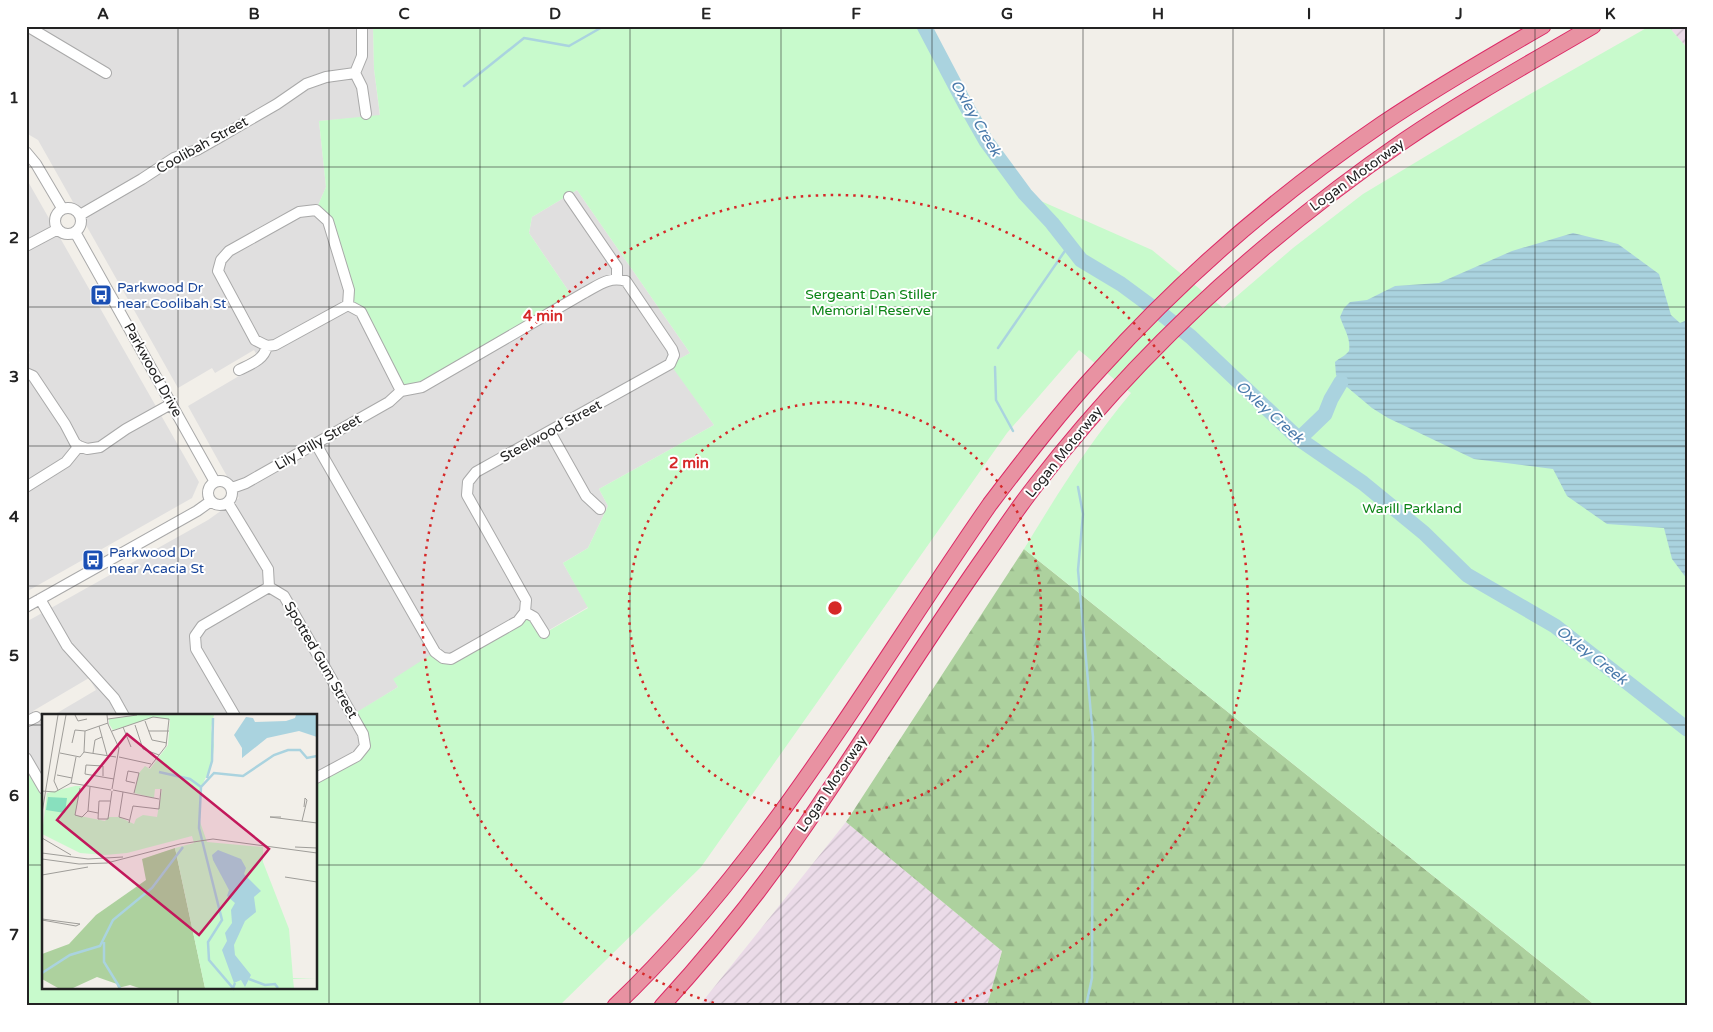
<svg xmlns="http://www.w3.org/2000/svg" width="1713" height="1032" font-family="'Varela Round',sans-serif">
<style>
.residential{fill:#e0dfdf}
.industrial{fill:url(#industrial-furrows)}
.forest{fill:url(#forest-firs)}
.park{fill:#c8facc}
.water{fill:url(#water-rules)}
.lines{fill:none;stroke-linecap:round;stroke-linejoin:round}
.stream{stroke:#aad3df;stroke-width:2.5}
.river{stroke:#aad3df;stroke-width:15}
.minor-casing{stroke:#a9a9a9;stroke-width:12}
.highway-casing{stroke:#dc2a67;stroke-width:17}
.minor{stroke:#fff;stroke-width:10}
.highway{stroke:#e892a2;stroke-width:15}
.grid{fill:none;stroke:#222;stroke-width:1;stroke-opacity:0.55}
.ring{fill:none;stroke:#d62828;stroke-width:2.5;stroke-dasharray:2.5 5}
.labels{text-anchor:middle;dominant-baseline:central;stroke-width:4;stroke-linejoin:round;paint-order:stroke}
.street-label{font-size:14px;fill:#222;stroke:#fff}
.transit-label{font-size:14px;fill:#164399;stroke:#fff;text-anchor:start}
.park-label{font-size:14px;fill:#0c8416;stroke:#fff}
.water-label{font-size:15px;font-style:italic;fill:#4a7aab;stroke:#fff}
.inset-river{fill:none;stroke:#aad3df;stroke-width:2.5}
.inset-road{fill:none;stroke:#9f9d99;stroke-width:1}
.view{fill:#c2185b;fill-opacity:0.15;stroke:#c2185b;stroke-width:2.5}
.inset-edge{fill:none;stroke:#222;stroke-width:2.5}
.centre{fill:#d62828;stroke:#fff;stroke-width:2.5}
.ring-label{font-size:15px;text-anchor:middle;font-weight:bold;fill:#d62828;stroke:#fff;stroke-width:4;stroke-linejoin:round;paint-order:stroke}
.neatline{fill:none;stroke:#222;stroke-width:2}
.grid-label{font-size:16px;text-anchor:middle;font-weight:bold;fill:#222}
</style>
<defs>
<pattern id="industrial-furrows" width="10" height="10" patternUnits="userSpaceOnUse" patternTransform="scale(1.25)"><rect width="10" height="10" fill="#ebdbe8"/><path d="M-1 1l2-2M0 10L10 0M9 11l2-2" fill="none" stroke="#c9bcc7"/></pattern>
<pattern id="forest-firs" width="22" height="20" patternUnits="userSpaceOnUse" patternTransform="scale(1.25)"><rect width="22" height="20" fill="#add19e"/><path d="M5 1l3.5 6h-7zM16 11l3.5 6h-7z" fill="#95b388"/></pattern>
<pattern id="water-rules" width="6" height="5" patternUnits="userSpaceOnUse" patternTransform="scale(1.25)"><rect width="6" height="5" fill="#aad3df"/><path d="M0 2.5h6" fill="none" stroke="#92b5bf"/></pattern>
</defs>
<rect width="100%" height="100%" fill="#f2efe9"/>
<path class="residential" d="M26,26H373L374,69L380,116L319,121L326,187L316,210L574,299L529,233L532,217L577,190L690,353L671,364L714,425L599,489L608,506L588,548L563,563L588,607L544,633L451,659L394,679L398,687L353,715L365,746L316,778V716H52L96,690L89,678L33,711L40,722L44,720V789L26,758V622L208,520L239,498L188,406L261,363L254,350L215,373L212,368L178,388L38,140L26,133Z
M26,178L199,482L192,498L26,592V355L30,353L26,346Z"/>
<path class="industrial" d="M1668,26H1687V48Z
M846,822L1002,951L987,1006H699Z"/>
<path class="forest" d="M1024,549L1596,1006H987L1002,951L846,822Z"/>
<path class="park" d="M373,26H924L965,104L986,141L1025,194L1152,250L1223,308L1293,248L1363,194L1511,105L1650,26H1668L1687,48V1006H1596L1024,549C1058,493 1089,443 1131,393L1079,350L1007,433L701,867L559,1006H26V758L44,789V988H316V778L364,746L352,715L398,687L393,679L435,652L443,658L525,612L545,633L588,608L563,563L588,548L608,506L599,489L714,425L670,364L690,353L577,190L532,217L529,233L574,299L422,387L401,391L361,312L348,305L328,221L316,210L326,187L319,121L380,115L374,69Z"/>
<path class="water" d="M1573,233L1618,244L1659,274L1671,315L1680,323L1687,320V579L1672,559L1664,528L1607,524L1567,496L1553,469L1474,459L1388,418L1372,408L1341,382L1336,375L1335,362C1340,357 1343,358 1349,351C1351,338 1344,329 1340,317L1344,308L1350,302L1367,300L1395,286L1439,283L1512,251Z"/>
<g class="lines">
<path class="stream" d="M464,86L524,38L569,46L604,26
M998,348L1069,245
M995,367L996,400L1013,431
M1078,487L1083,514L1078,570L1093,737L1092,978L1086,1006"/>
<path class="river" d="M924,26L965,104L986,141L1025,194L1052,223L1081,260L1121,284L1163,315L1191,337L1299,439L1363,483L1424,533L1467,575L1555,626L1687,729
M1299,439L1325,414L1331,399L1341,382"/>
<g class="minor-casing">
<path id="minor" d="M27,26L106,73
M362,26V56L355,73L362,87L366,114
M26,152L36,164L62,208
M569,197L617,267V278
M55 221a13 13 0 1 1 26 0a13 13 0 1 1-26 0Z
M80,215L142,179L174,158L197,150L220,137L277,104L306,84L326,77L355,73
M75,232L215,482
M26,246L58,229
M348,305L275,345L267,346L255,340L218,271L221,260L229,251L299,212L316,210L328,221L349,290L348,305L361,312L401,391
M239,370C251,364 264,360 267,346
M26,373L33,376L65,424L75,443L79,446L87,449L100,447L126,429L171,404
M550,432L586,496L600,509
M316,444L435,652L443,658L451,659L518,621L525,612L526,600L467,495L468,482L476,472L670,364L674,355L672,349L626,281C609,276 599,285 584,293L422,387L401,391
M208 493a12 12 0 1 1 24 0a12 12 0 1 1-24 0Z
M26,487L66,462L79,446
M232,488L246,483L389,402L401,391
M228,503L268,569L269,587L284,596L363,734L365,746L357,756L316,778
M40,599L67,646L114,698L124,716
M26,607L197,511L211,501
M525,612L534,617L544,633
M235,716L196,649L195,636L202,626L269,587
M26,722L36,717
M26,758L44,789"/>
</g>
<g class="highway-casing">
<path id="highway" d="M615,1006C768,860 871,675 990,504C1025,458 1060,412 1100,369C1183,277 1279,194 1382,124C1434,89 1489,57 1543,26
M662,1006C715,948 764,887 807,823C867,735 922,646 983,559C1000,535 1016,510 1035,486C1140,350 1263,238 1405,140C1465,99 1530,63 1593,26"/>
</g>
<use href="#minor" class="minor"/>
<use href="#highway" class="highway"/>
</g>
<path class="grid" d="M178,26V716M329,26V1006M480,26V1006M630,26V1006M781,26V1006M932,26V1006M1083,26V1006M1233,26V1006M1384,26V1006M1535,26V1006M26,167H1687M26,307H1687M26,446H1687M26,586H1687M26,725H44M316,725H1687M26,865H44M316,865H1687M178,988V1006"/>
<g class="ring">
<circle cx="835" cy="608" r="206"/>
<path d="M721 1005A413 413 0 1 1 949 1005"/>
</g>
<defs>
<g id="bus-square" transform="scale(1.125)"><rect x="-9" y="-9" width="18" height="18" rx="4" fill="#1a4fb4" stroke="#fff"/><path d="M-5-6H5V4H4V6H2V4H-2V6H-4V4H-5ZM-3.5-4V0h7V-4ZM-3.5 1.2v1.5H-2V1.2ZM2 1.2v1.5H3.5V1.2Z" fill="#fff"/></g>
</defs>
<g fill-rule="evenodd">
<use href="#bus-square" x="101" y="295"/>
<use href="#bus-square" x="93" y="560"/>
</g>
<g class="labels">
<g class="street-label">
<text transform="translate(202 145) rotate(-29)">Coolibah Street</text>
<text transform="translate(1357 175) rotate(-36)">Logan Motorway</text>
<text transform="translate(153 370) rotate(61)">Parkwood Drive</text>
<text transform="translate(551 431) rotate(-29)">Steelwood Street</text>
<text transform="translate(318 442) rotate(-30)">Lily Pilly Street</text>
<text transform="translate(1064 452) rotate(-51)">Logan Motorway</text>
<text transform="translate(321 660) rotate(60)">Spotted Gum Street</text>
<text transform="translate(832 784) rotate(-56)">Logan Motorway</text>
</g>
<g class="transit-label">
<text x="117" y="287">Parkwood Dr<tspan x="117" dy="16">near Coolibah St</tspan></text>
<text x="109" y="552">Parkwood Dr<tspan x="109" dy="16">near Acacia St</tspan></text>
</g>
<g class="park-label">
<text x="871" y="294">Sergeant Dan Stiller<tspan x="871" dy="16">Memorial Reserve</tspan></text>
<text x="1412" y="508">Warill Parkland</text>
</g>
<g class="water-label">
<text transform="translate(976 118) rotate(60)">Oxley Creek</text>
<text transform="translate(1270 412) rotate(42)">Oxley Creek</text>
<text transform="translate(1592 655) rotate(38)">Oxley Creek</text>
</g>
</g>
<g transform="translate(42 714)">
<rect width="275" height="275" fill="#f2efe9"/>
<path d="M133,134L163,274H97L88,271L76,274L75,270L55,263L31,274H16L0,265V240L27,230L54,201L104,166L100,145Z" fill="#add19e"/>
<path d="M95,1H172L169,14L172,31L170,50L158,76L157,105L165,128L221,133V148L247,215L251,264H275L251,265L252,274H163L133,134L152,129L150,122L85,139L63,141L38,139L0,120L5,79L33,72H39L33,101L63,107L66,103H77L92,110L94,105L101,101L115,103L120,75H113L112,84L92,79L97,59L103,52L108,55L126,31L128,6L113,3L71,16L67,10V5Z" fill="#c8facc"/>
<path d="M6,83L25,84L23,99L4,96Z" fill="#88e0be"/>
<path d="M254,1H275V23L257,17L225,24L200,44V34L192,21L204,3L211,4L213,8L244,7L253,4ZM176,136L199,145L204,154L202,160L219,177L212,183L214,198L203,207L192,231L193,241L209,261L203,273L199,266L192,269L180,236L185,227L183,219L190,209L189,196L193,189L185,182L187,176L171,146L170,141Z" fill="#aad3df"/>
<path class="inset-river" d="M117,58L148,65L159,73M165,64L170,47L171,4M62,228V248L78,274M0,259L28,241L58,232L71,206L110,174L141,133M207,265L223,271L233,270L236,274M193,269L191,274L167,246L166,228L180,206L157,114L159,73L172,59L201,62L232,41L246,36H258L265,44L275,42"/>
<path class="inset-road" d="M33,1L36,7L45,5M65,1L66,10L77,34L70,75M66,5L95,1M103,7L110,26L125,29M93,11L101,35L117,41M57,12L65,41M81,13L89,33M70,17L111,3L127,5L124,32L107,54M107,17H127M30,29L33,16L43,17L66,9M42,38L74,43M42,38L43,17M18,39L38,43L42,38M51,39L53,26L60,23M77,43L109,50M15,61L30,64M61,62V52L44,51L43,60L72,65M29,69L34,43M48,73L46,97L56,99M38,74L33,101L40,103L46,97M16,76L12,67L24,1M71,76L117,85M0,77L13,78L29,69L69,76M81,78L77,103L87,106M92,79L97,59L86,57L84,67L93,69M68,87H57L56,105H66L70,77M0,99L16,1M239,103H228L275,109M260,107L265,86L263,84L262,93M87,109L91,92L117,95L119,75M0,124L29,141M253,133L275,134M0,139L46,145L81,143M0,145L37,150L65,149L138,130L171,125L275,139M0,161L46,153M243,163L275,168M0,205L38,210L34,212L0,206"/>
<path class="view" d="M85,20L227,135L157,221L15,106Z"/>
<rect width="275" height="275" class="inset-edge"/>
</g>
<circle cx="835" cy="608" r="8" class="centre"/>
<g class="ring-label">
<text x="543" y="321">4 min</text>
<text x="689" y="468">2 min</text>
</g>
<rect width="1713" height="1032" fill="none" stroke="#ffffff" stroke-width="55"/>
<rect x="28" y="28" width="1658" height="976" class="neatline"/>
<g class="grid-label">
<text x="103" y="19">A</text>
<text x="254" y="19">B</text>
<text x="404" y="19">C</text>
<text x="555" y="19">D</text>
<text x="706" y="19">E</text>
<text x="856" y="19">F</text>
<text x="1007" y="19">G</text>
<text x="1158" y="19">H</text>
<text x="1309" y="19">I</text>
<text x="1459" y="19">J</text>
<text x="1610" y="19">K</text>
<text x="14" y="103">1</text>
<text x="14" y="243">2</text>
<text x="14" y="382">3</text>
<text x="14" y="522">4</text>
<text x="14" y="661">5</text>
<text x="14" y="801">6</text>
<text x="14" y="940">7</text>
</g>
</svg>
